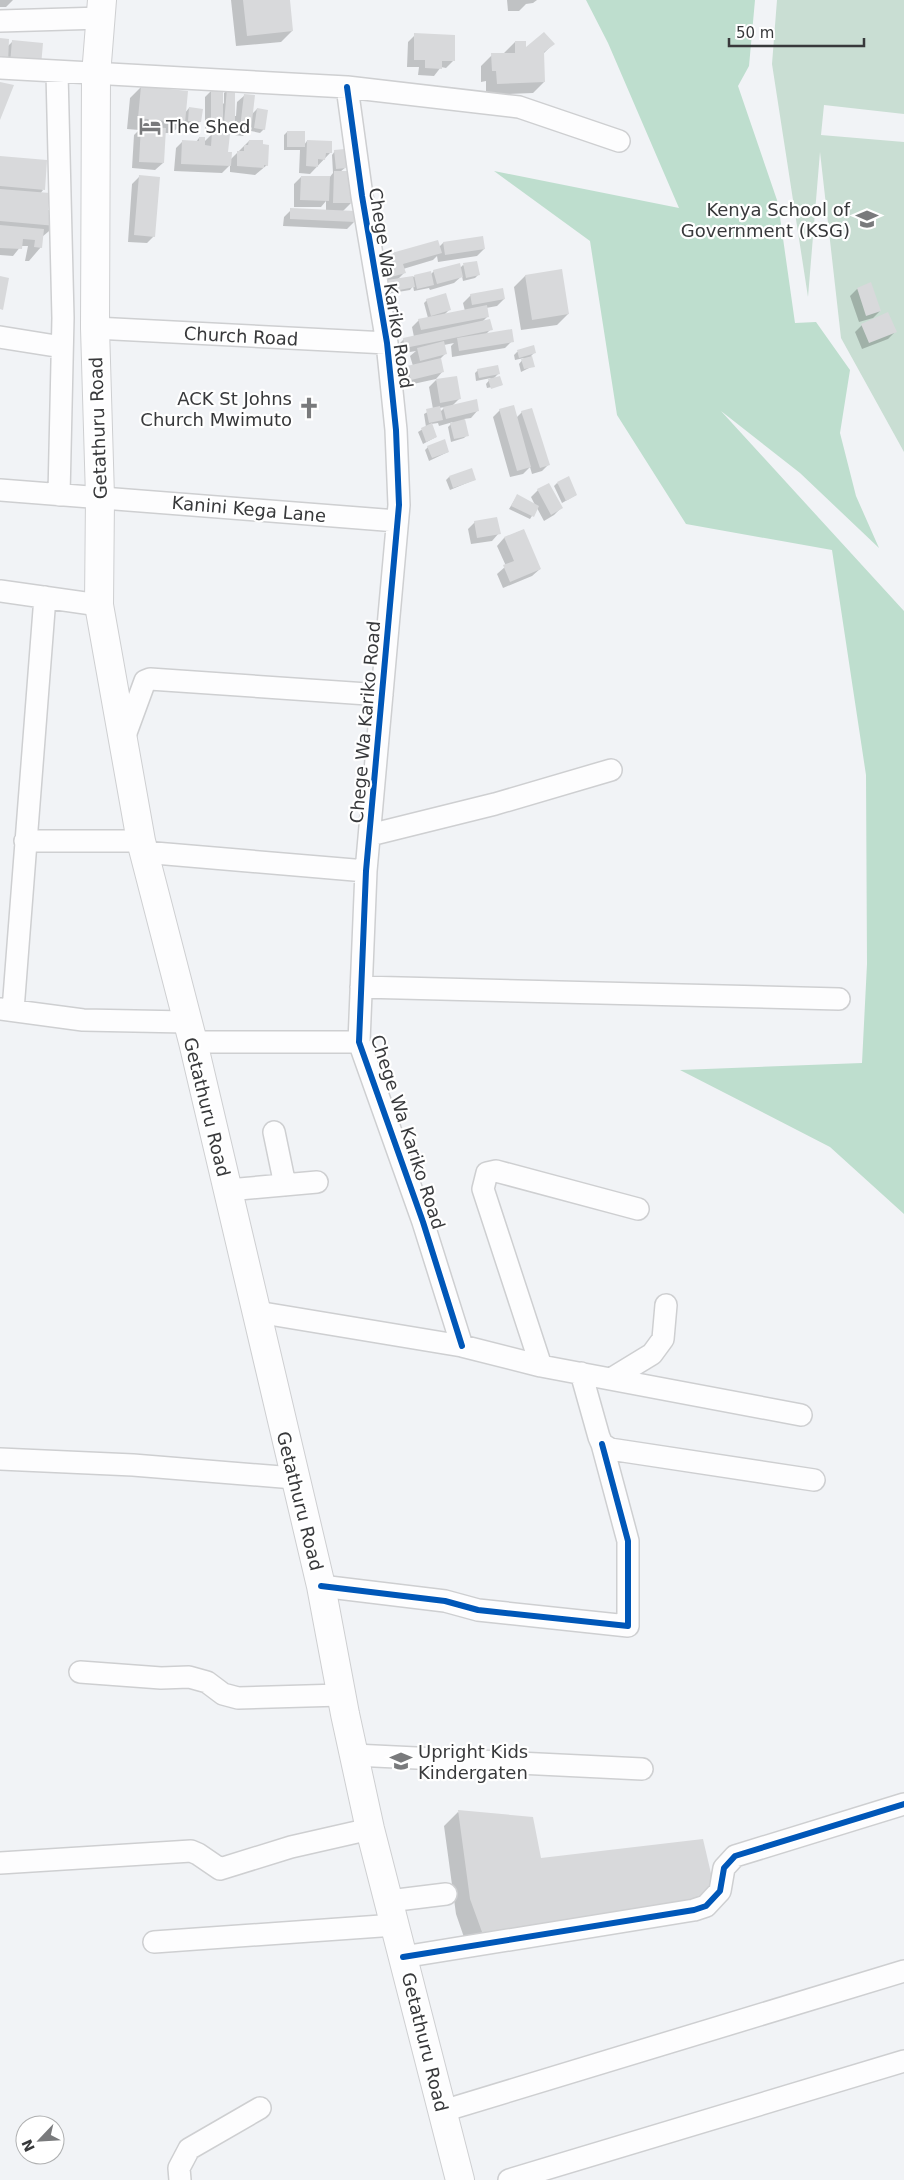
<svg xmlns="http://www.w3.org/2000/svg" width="904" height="2180" font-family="'DejaVu Sans',sans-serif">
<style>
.green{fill:#c9ded3}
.forest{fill:#bedece}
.shadow{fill:#0003;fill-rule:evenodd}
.building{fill:#d8d9db}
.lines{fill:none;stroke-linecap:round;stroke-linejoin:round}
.minor-casing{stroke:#cecfd1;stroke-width:24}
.major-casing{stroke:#cecfd1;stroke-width:30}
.minor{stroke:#fdfdfe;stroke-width:21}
.major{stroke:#fdfdfe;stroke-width:28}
.cycleway-casing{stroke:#fff;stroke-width:9}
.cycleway{stroke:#0057b8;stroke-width:6}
.labels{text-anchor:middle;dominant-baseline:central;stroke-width:4.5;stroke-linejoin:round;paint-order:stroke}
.poi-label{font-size:18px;fill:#38393b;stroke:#fff;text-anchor:start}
.street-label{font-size:18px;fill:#38393b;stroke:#fff}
</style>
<rect width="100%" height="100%" fill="#f1f3f6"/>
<path class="green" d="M777,0H904V114L824,105L821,135L904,142V452L841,338L820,152L808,297L772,64Z"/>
<path class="forest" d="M586,0H755L749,66L738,86L778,203L795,323L816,322L850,370L840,433L856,496L879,548L800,473L721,411L904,611V1214L830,1147L680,1070L862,1063L867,964L866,775L832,550L686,524L617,415L590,241L494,171L679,208L608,43Z"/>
<path class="shadow" d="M0,0H13L6,7H0Z
M231,0H289L292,31L281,42L236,46Z
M507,0H537L533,3L526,4L519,11H508Z
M415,35L454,60L446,68L441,67L434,76L418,75L419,67H407L408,42Z
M0,39L7,47L13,41L42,44L4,66Z
M515,42L525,50L553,44L543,54L544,82L533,93L486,95V81L481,82V66L492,55L504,53Z
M141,87L184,114L189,108L200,121L197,125L185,123V121L172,133H164L163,163L155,170L132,168L134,135L139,130L127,129L130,98Z
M212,90L221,106L224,103V93L227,90L234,116H236L237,102L245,95L251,115L257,109L264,129L260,133L251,131L252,127L243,136L234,135L235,121L231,126H221V122L214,129H205V97Z
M287,132L304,145L307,141L330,153L310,174L299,173L300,150H284V135Z
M212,134L230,160L249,141L267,165L255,175L230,172V165L222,173L174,171L176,148L183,141L196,142L199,138L204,142Z
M335,151L346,167L340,172L351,203L342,212L354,222L347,229L283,226L284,217L291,210L326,211V201L321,207H294V184L301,177L329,178L333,173L332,155Z
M0,157L43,190L40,194L55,226L42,237L41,247L29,261H25L28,246H21L13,256L0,255Z
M139,177L154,236L147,243L128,242L132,184Z
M482,237L484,249L477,256L438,262L437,256L433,260L403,269L404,273L398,279L431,274L434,271L460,268L463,265L478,275L475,278L463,281L462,276L454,283L430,290L429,288L414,291L413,286L410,290L386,294L374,264L439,247L443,243Z
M561,271L568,314L557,325L521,330L514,287L525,276Z
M871,284L880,311L873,318L859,322L850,296L857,289Z
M471,295L504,299L497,306L486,308L487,317L482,322L491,329L486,334L512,341L505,348L452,357L451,346L454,343L444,345L446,353L440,359L443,371L436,379L404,386L401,374L408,367L413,366L410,356L416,351L398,354L397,346L404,339L414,337L412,327L419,320L428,318L424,303L427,300L450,309L444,315L465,311L463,303Z
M862,325L895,332L888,339L862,349L855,332Z
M533,347L534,353L531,356L533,366L521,372L519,364L524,358L515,360L514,355L517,352Z
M478,370L498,374L493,379L502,385L487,388L486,384L491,378L476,381L475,373Z
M436,380L460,398L452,406L478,410L471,418L464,419L467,435L464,438L451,442L448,427L453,422L439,426L438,423L431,424L436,437L423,444L418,432L426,427L424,414L433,409L429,387ZM445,407L440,412L439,408Z
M500,410L516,418L522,412L549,464L542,471L532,474L530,467L523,474L510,477L493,417Z
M428,447L448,452L429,461L425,450Z
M449,477L474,480L450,490L446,480Z
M557,483L576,495L562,503L554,486Z
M538,490L561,508L554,515L544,521L537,508L530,519L509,509L517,496L535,505L531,497Z
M475,522L499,533L492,541L471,544L468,529Z
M523,530L540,569L532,576L503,588L497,574L506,566L497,546L504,538Z
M458,1812L540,1860L702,1840L467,1946L456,1914L444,1826Z"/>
<path class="building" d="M243,0H290L293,31L247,36Z
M544,32L555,44L544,52L545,82L497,84L496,71H492L491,53H515V41H526V47Z
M414,33L455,35V61H442V69L425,68V60H414Z
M0,38L9,39L8,64H0Z
M12,40L43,43L41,66L10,64Z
M0,82L14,85L0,120Z
M141,86L188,91L185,123L138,118Z
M211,88H223V122H211Z
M227,88H235V123H224Z
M244,94L255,95L251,130L240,128Z
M189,107L203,109L201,122L188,121Z
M257,108L268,110L265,130L254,128Z
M141,126L166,128L164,163L139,162Z
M287,131H305V147H287Z
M212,132L230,134L228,152H232L231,166L181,164L182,140L199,141V137H205V145L211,146Z
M249,140H263V144L269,145L268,166L264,165V168L237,166V151H244V145H248Z
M307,140L332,141V153H326L325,160L318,159V167L306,166Z
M345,149L347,168L336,169L334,150Z
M0,156L47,160L45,190L0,186Z
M334,171H352V203H333Z
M139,175L160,177L155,237L134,235Z
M301,176H330L329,201L300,200Z
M0,189L50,193L48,210H58L56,226L0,221Z
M290,208L355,211V222L290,219Z
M0,225L44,229L42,248L34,247L35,240L23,239L22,249L0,248Z
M483,236L485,249L445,255L443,242Z
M438,240L442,253L403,264L406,273L387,278L381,256Z
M477,261L480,275L466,278L463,263Z
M460,263L463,277L437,284L433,270Z
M562,269L569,314L532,320L525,275Z
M431,271L434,285L417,289L414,275Z
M0,276L9,278L3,310L0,309Z
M413,276L415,287L389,292L387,280Z
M871,282L881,311L866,316L857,288Z
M503,288L505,299L472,305L470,294Z
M446,293L451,310L431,316L426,299Z
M487,305L489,317L421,330L418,319Z
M888,312L897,332L869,343L861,324Z
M490,319L493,330L405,348L403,338Z
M512,329L514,342L459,351L457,338Z
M444,341L447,354L420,361L417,348Z
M534,345L536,353L519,358L517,350Z
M532,356L535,367L524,369L521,359Z
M441,358L444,372L411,380L407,366Z
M498,365L500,374L479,378L477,369Z
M457,376L461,399L440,403L436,379Z
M500,376L503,385L491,389L488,379Z
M477,399L479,411L446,419L443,407Z
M514,405L531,467L517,471L499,409Z
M440,406L443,420L429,423L426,409Z
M532,408L550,465L540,468L521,411Z
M465,419L469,436L454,439L450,423Z
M432,423L437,437L426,442L421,428Z
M445,439L449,452L432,458L427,446Z
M472,468L476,480L453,488L449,476Z
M569,476L577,495L566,501L557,482Z
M549,483L563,508L551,515L537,489Z
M517,494L539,506L534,517L511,506Z
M497,517L501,534L477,538L474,521Z
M524,529L541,569L510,582L503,565L514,561L504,537Z
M458,1810L533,1817L541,1858L703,1839L716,1895L646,1912L491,1935L482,1932L470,1899Z"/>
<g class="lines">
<g class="minor-casing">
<path id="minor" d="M0,21L102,18
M0,68L347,87L519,107L619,141
M57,73L63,318L59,495
M347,87L362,196L387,343L396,430L399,505L366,871L359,1042L423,1222L462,1346
M95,328L387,343
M0,337L62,347
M0,490L397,521
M0,591L99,605
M123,741L145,681L150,679L382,695
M370,835L495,804L611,770
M25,841H141
M143,852L366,871
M361,987L839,999
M0,1009L83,1020L186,1022
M13,1010L45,597
M193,1042H359
M274,1132L285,1185
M228,1190L317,1182
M257,1312L462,1346L541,1366L801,1415
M541,1366L483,1189L487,1173L496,1171L638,1209
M581,1373L599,1437L602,1444L610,1449L814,1480
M611,1379L652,1354L663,1339L666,1305
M0,1459L133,1465L294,1478
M321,1586L445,1601L478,1610L628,1626V1541L602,1444
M80,1672L161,1678L189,1677L207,1682L223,1694L238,1698L341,1695
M354,1755L642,1769
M0,1863L191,1851L198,1854L220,1869L291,1847L370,1829
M389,1901L446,1894
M154,1942L395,1925
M403,1957L694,1910L706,1906L720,1891L724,1868L735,1856L904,1804
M443,2111L904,1971
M180,2180L179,2168L189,2149L260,2108
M509,2180L904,2061"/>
</g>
<g class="major-casing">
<path id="major" d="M102,0L96,75L95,328L100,497L99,605L141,841L193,1042L321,1586L345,1714L370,1829L460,2180"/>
</g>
<use href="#minor" class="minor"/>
<use href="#major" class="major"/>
<g class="cycleway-casing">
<path id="cycleway" d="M347,87L362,196L387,343L396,430L399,505L366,871L359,1042L423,1222L462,1346
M321,1586L445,1601L478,1610L628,1626V1541L602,1444
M403,1957L694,1910L706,1906L720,1891L724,1868L735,1856L904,1804"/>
</g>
<use href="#cycleway" class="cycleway"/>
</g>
<defs>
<g id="hotel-bare" transform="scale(1.725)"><path d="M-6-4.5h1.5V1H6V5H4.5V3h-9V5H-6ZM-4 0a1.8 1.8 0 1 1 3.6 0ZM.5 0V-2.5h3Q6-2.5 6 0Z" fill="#797a7c" stroke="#fff" stroke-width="2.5" paint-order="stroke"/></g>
<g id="university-bare" transform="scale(1.725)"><path d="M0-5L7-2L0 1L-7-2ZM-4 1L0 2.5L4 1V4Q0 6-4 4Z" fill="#797a7c" stroke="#fff" stroke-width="2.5" paint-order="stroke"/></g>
<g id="church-bare" transform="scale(1.725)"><path d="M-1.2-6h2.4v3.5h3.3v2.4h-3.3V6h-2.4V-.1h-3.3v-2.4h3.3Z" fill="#797a7c" stroke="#fff" stroke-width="2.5" paint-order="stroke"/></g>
<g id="school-bare" transform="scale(1.725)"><path d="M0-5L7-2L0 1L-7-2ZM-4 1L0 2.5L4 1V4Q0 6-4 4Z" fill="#797a7c" stroke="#fff" stroke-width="2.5" paint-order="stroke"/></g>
</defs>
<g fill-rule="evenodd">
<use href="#hotel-bare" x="150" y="126"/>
<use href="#university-bare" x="867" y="219"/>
<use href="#church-bare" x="309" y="408"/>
<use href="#school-bare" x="401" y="1761"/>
</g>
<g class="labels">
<g class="poi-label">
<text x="166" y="126">The Shed</text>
<text x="850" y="209" text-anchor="end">Kenya School of<tspan x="850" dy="21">Government (KSG)</tspan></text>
<text x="292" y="398" text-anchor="end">ACK St Johns<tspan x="292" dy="21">Church Mwimuto</tspan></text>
<text x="418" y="1751">Upright Kids<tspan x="418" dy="21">Kindergaten</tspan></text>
</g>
<g class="street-label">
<text transform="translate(391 288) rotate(81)">Chege Wa Kariko Road</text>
<text transform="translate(241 336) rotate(3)">Church Road</text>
<text transform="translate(98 428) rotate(-92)">Getathuru Road</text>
<text transform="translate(249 509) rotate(5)">Kanini Kega Lane</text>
<text transform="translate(365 722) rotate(-85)">Chege Wa Kariko Road</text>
<text transform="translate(207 1107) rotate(76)">Getathuru Road</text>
<text transform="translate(408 1132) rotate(72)">Chege Wa Kariko Road</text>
<text transform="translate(300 1501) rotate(76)">Getathuru Road</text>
<text transform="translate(425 2042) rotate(76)">Getathuru Road</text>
</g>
</g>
<g transform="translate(40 2140) rotate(245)"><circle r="24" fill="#ffffff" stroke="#afb0b1"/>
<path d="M0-4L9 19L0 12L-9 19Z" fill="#797a7c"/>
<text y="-8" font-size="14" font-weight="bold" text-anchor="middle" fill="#38393b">N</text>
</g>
<path d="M729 38v8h135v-8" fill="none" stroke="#38393b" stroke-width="2.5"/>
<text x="736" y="38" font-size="15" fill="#38393b" stroke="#ffffff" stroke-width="4" paint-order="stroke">50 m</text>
</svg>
